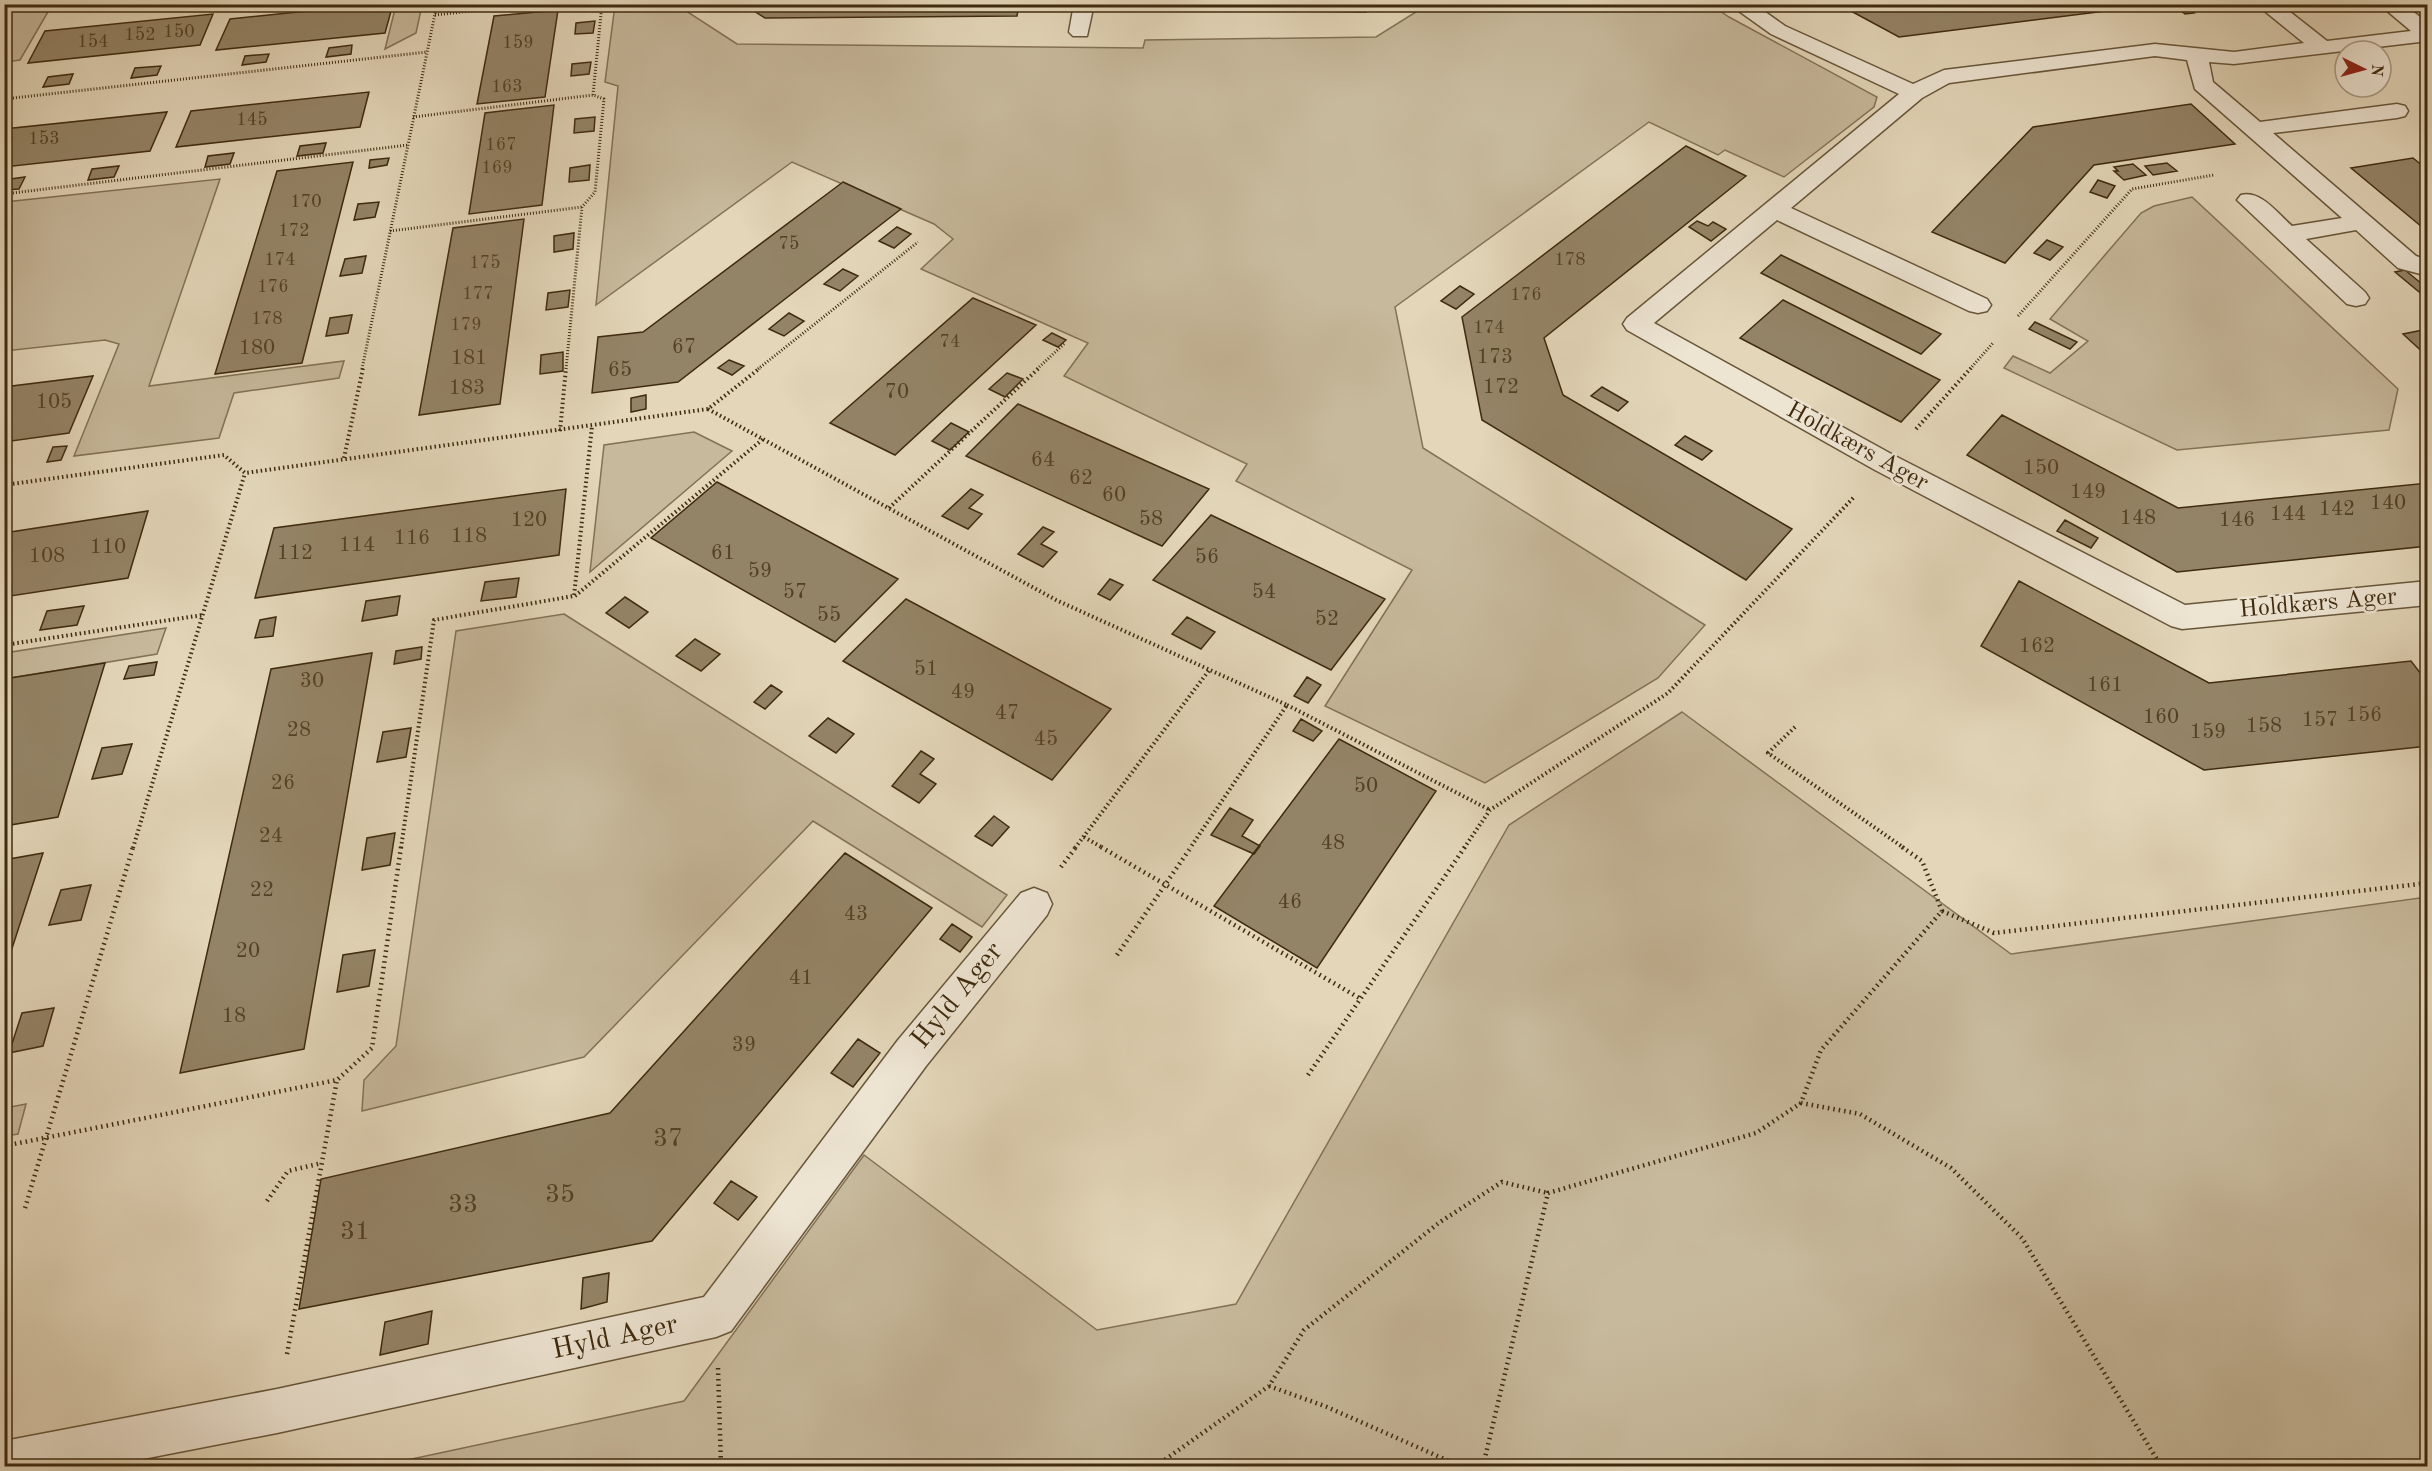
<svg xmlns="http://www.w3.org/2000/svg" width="2432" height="1471" font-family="'Old Standard TT',serif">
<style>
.green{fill:#c7b99c;stroke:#837256;stroke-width:1.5}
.building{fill:#948467;stroke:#3f2b0f;stroke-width:1.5}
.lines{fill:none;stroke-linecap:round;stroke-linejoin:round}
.minor-casing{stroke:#68563a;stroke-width:3}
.path-far2{stroke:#3f2b0f;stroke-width:3;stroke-dasharray:1 2;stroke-linecap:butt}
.path-far1{stroke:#3f2b0f;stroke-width:4;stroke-dasharray:1.5 3;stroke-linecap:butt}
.path{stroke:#3f2b0f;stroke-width:4.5;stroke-dasharray:1.5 4;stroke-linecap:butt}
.minor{fill:#ede4d2;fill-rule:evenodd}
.labels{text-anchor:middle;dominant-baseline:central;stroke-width:5;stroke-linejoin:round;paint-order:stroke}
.far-number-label{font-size:18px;fill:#544125}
.number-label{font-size:21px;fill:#544125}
.street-label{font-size:24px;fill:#3f2b0f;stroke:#ede4d2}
.near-number-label{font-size:26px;fill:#544125}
.near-street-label{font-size:28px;fill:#3f2b0f;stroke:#ede4d2}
</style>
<rect width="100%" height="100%" fill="#e3d6b9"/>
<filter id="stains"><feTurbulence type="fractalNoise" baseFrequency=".00333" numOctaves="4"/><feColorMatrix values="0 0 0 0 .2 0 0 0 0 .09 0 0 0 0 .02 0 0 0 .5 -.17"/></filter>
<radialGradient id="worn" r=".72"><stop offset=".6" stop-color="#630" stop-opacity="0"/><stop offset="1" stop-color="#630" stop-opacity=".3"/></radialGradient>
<path class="green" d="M4,5L5,4L103,5L49,10L20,60L5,62Z
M396,5H422L416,33L385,49Z
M615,5H677L737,44L1143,48L1145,40L1376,37L1427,5H1711L1729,17L1877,97L1874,107L1784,177L1725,150L1718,155L1649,122L1395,307L1423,448L1705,625L1658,678L1485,783L1325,706L1412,570L1236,481L1247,464L1064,376L1088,343L921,269L953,239L934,224L792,162L596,305L618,86L605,82Z
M220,179L149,386L344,361L339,378L234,393L219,438L74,456L119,344L105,340L5,351V202Z
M2192,197L2398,389L2389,430L2177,450L2004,368L2013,356L2050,373L2088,341L2050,319L2141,213L2154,206Z
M694,432L732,451L590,572L604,445Z
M564,614L1007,895L982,927L813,821L584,1057L362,1111L364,1080L396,1046L456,631Z
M166,628L157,654L5,679V653Z
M1682,712L2011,954L2427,897V1466H379L684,1401L864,1155L1097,1330L1236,1304L1509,825Z
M26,1104L18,1134L5,1136V1108Z"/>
<path class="building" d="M376,4H393L385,33L216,50L230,19Z
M743,4H1019L1017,16L765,18Z
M1145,4H1379L1366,12L1144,9Z
M1838,4H2126L2130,8L1899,37Z
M2173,4H2183L2194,13L2185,14Z
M558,10L545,97L477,104L494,16Z
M213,14L200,45L28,63L45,31Z
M595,21L593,33L575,34L576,23Z
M352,45L351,54L326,57L329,48Z
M269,54L266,62L242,65L245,56Z
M591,62L589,74L571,76L572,64Z
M161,66L157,75L131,78L135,68Z
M73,74L69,84L43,87L48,77Z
M369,92L360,127L176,147L191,111Z
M2191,104L2235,144L2094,165L2005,263L1932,232L2033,127Z
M554,105L542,205L469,214L485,113Z
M167,112L150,151L4,167V129Z
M595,117L594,131L574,133L575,119Z
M326,143L323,153L297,156L300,146Z
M1686,146L1746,176L1544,338L1563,395L1792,529L1746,580L1482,420L1462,317Z
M234,153L230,164L205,167L208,156Z
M389,158L387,165L369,168L370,160Z
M2413,158L2428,170V232L2351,168Z
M353,162L302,363L215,374L277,171Z
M2167,163L2177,171L2153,175L2145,166Z
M2133,164L2146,175L2124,180L2114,171H2118L2114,167Z
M590,165L589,180L569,182L570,168Z
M119,166L114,177L88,180L92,169Z
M25,177L19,189L4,190V180Z
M2098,180L2115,186L2107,198L2090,192Z
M843,182L901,209L678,382L592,393L598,337L643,332Z
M379,202L375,217L354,220L358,204Z
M524,219L500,404L419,415L453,228Z
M1697,221L1708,226L1713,222L1726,229L1711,241L1689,227Z
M897,227L911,234L894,248L879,241Z
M574,233L573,249L554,252V236Z
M2047,240L2063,247L2050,260L2034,253Z
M1781,255L1941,334L1921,354L1761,273Z
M366,256L362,273L340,276L345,259Z
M843,269L858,276L840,291L824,284Z
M2405,270L2428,289V296H2424L2395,272Z
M1460,286L1474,294L1456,309L1441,301Z
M570,290L568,307L546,310L548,293Z
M973,298L1036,325L895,455L830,423Z
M1783,300L1940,380L1901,422L1740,338Z
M789,313L804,321L784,336L769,329Z
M352,315L348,333L326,336L330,318Z
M2035,322L2077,342L2070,349L2029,329Z
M2428,329V357L2403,334Z
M1052,333L1066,340L1058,347L1043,340Z
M563,352V371L540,374L541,355Z
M729,360L744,366L732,375L718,368Z
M1007,373L1023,379L1005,397L989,389Z
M93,376L69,433L4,442V387Z
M1602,387L1628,402L1618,411L1591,396Z
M646,395V409L631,412V398Z
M1018,404L1209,489L1162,546L966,456Z
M2002,415L2178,508L2428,483V546L2177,572L1967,455Z
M951,423L969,432L950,450L932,441Z
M1685,436L1712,451L1702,460L1675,445Z
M67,446L61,460L47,462L53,447Z
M717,482L898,579L835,642L651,538Z
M566,489L559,555L255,598L274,528Z
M971,489L983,495L969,508L982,514L968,529L942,516Z
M148,511L128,578L4,597V533Z
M1211,515L1385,599L1331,670L1153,580Z
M2065,520L2098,538L2091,548L2057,531Z
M1043,527L1054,532L1041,544L1057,552L1043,567L1018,554Z
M519,578L516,597L481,601L485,582Z
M1110,579L1123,585L1110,600L1098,594Z
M2019,581L2209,683L2411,661L2428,683V746L2204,770L1981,646Z
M400,596L397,615L362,621L366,601Z
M625,597L648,612L629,628L606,613Z
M906,599L1111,709L1052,780L843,661Z
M84,606L77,625L40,630L47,611Z
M276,617L273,636L255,638L260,620Z
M1187,617L1215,632L1201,649L1172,634Z
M695,639L720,654L701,671L676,656Z
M422,647L421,659L394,664L396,651Z
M372,653L304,1049L180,1073L271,669Z
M157,662L154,675L124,679L129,666Z
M105,663L58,817L4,826V679Z
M1307,677L1321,685L1308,703L1294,696Z
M771,685L782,692L765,709L754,702Z
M828,718L854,734L836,753L809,736Z
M1301,719L1322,731L1313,741L1293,731Z
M411,728L406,757L377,762L383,732Z
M1339,739L1436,791L1317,968L1214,906Z
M132,744L122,774L92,779L102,748Z
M921,751L934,759L920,774L936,784L919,803L892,786Z
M1230,808L1253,820L1242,836L1260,846L1254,854L1211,835Z
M994,816L1009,827L992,846L975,836Z
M395,833L390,865L362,870L367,838Z
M43,853L4,973V860Z
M845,853L932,908L652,1241L299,1309L321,1179L610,1113Z
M91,885L81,920L49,925L61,890Z
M952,924L972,937L960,952L940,939Z
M375,950L369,986L337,992L343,955Z
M54,1008L43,1046L9,1053L22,1013Z
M858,1039L880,1053L853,1087L831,1073Z
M731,1181L757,1197L738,1220L714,1203Z
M609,1273L607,1302L581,1309L583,1278Z
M432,1311L428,1344L380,1355L385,1322Z"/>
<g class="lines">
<g class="minor-casing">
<path id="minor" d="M1074,4H1094L1087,36H1073L1069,32Z
M1729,4H1754L1785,26L1913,84L1944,70L2155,44L2234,52L2304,43L2256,4H2280L2327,41L2411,31L2379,4H2403L2428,23V41L2234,64L2209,62L2213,82L2260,122L2397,104L2405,106L2408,111L2405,116L2397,118L2273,133L2416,256L2428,260V276L2398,268L2356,230L2306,239L2365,292L2369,298L2365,304L2356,306L2347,304L2237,200L2241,195C2261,190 2277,213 2292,226L2342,218L2195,89L2187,60L2155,56L1949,83L1922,98L1791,208L1987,299L1991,305L1987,311L1978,313L1969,311L1777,220L1654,323L1895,456L2185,605L2428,581V605L2182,629L2171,626L1875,470L1627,330L1623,324L1627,318L1899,94L1771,34Z
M1034,888L1047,893L1052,904L1047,915L926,1066L731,1331L716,1337L277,1433L107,1466H4V1441L277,1389L704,1297L898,1040L1021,893Z"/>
</g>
<path class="path-far2" d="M2165,4L2173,11
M435,15L533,4
M4,99L427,52
M413,117L593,95
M4,194L408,145
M390,231L582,207
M2018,316L2132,189L2214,175
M362,369L437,4
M566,369L582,207L595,192L604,99L593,95L602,4
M758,369L918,242
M1037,369L1065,343
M1970,369L1993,343"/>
<path class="path-far1" d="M708,409L1056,600L1287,705L1190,848
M1916,429L1971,368
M560,431L566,368
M344,458L363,368
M4,485L224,455L245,473L708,409L760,368
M889,508L1039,368
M575,596L763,439
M4,645L203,615
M1287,705L1490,810
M1795,727L1768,753L1904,848
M1084,837L1103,848
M133,848L245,473
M401,848L434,620L574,596L592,426
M1075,848L1210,669
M1464,848L1490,810L1668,693L1854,497"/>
<path class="path" d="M1101,847L1361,999
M1902,847L1922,861L1942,911L1821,1050L1801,1103L1860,1114L1951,1168L2022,1238L2161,1466
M1061,867L1076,847
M1942,911L1994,933L2428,883
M1117,955L1191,847
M1308,1075L1465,847
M4,1146L337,1080L372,1048L401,847
M267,1201L288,1171L322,1163
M25,1208L133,847
M287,1354L337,1080
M718,1368L721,1466
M1269,1386L1327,1407L1460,1466
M1156,1466L1269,1386L1304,1330L1440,1222L1502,1182L1548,1193
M1483,1466L1548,1193L1756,1133L1801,1103"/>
<use href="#minor" class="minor"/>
</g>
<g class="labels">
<g class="far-number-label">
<text x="179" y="32">150</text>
<text x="140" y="35">152</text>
<text x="93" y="42">154</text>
<text x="518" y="43">159</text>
<text x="507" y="87">163</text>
<text x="252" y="120">145</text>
<text x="44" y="139">153</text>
<text x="501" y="145">167</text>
<text x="497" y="168">169</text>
<text x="306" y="202">170</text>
<text x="294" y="231">172</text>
<text x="789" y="244">75</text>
<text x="280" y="260">174</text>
<text x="1570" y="260">178</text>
<text x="485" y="263">175</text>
<text x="273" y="287">176</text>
<text x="478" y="294">177</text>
<text x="1526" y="295">176</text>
<text x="267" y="319">178</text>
<text x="466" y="325">179</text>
<text x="1489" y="328">174</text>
<text x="950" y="342">74</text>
</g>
<g class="number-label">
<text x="684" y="347">67</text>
<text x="257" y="348">180</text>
<text x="1495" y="357">173</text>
<text x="469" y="358">181</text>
<text x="620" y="370">65</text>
<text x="1501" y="387">172</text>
<text x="467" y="388">183</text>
<text x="897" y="392">70</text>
<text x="54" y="402">105</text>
<text x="1043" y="460">64</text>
<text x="2041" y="468">150</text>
<text x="1081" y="478">62</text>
<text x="2088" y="492">149</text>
<text x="1114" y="495">60</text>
<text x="2388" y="503">140</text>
<text x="2337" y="509">142</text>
<text x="2288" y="514">144</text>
<text x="2138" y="518">148</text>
<text x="1151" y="519">58</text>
<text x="529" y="520">120</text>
<text x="2237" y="520">146</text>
<text x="469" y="536">118</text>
<text x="412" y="538">116</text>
<text x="357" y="545">114</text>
<text x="108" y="547">110</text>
<text x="295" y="553">112</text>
<text x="723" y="553">61</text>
<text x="47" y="556">108</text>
<text x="1207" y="557">56</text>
<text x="760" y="571">59</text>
<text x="795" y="592">57</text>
<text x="1264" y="592">54</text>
<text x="829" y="615">55</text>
<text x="1327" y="619">52</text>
<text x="2037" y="646">162</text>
<text x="926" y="669">51</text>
<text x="312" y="681">30</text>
<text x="2105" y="685">161</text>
<text x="963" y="692">49</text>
<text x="1007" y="713">47</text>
<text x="2364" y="715">156</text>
<text x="2161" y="717">160</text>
<text x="2320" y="720">157</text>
<text x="2264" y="726">158</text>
<text x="299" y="730">28</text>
<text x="2208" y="732">159</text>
<text x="1046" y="739">45</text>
<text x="283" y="783">26</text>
<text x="1366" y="786">50</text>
<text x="271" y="836">24</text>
<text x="1333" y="843">48</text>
<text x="262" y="890">22</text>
<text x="1290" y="902">46</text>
<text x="856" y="914">43</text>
<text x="248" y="951">20</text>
<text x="801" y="978">41</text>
<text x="234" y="1016">18</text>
<text x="744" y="1045">39</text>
</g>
<g class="street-label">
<text transform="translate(1857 447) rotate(29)">Holdkærs Ager</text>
<text transform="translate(2318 604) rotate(-5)">Holdkærs Ager</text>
</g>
<g class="near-number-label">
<text x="668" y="1139">37</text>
<text x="560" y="1195">35</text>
<text x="463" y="1205">33</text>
<text x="355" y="1232">31</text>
</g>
<g class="near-street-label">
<text transform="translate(958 996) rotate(-51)">Hyld Ager</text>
<text transform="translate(615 1338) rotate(-12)">Hyld Ager</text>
</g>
</g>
<rect width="2432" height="1471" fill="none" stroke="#e3d6b9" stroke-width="24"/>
<rect x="6" y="6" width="2420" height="1459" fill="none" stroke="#3f2b0f" stroke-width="3"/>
<rect x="12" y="12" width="2408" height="1447" fill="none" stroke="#3f2b0f" stroke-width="1.5"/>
<g transform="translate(2363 69) rotate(95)"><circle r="28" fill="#ede4d2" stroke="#a79a84" stroke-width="1.5"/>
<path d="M0-4.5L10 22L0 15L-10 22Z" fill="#8f2418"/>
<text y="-9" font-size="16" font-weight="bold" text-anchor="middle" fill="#3f2b0f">N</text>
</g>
<rect width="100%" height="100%" filter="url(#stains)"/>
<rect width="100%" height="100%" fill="url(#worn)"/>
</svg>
